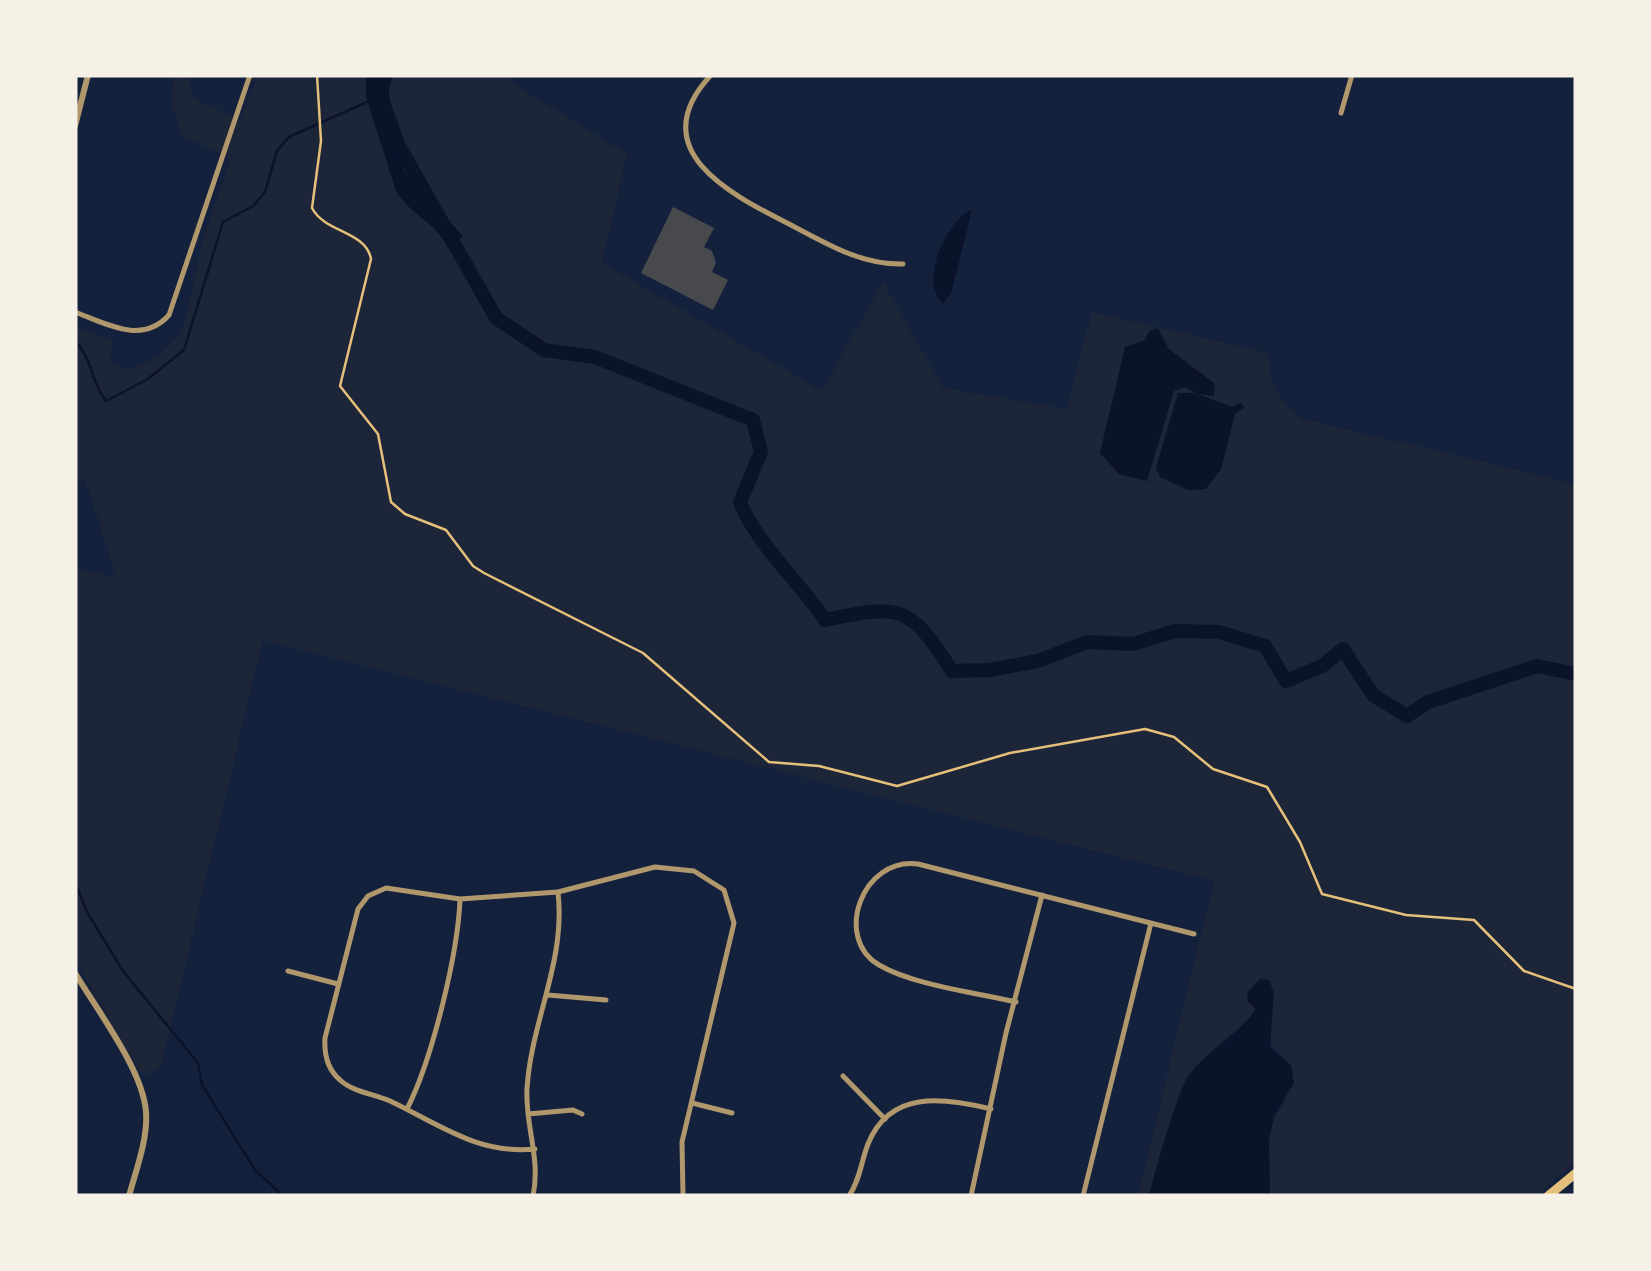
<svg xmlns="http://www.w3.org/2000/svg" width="1651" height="1271" font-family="'Open Sans',sans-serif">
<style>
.green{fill:#1d2539}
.water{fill:#0b132b}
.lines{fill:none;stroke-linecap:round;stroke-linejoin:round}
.stream{stroke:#0b132b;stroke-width:2.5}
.river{stroke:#0b132b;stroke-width:14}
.building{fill:#48494c}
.path{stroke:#e5c07b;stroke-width:2.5}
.minor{stroke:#b1986c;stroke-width:5}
.tertiary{stroke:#b1986c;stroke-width:6}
.motorway{stroke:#e5c07b;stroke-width:9}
</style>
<rect width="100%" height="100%" fill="#14213d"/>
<path class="green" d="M173,75L188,76L195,99L241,121L255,82L246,75H514L512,83L627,154L602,263L822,391L883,282L943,388L1067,409L1092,312L1269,353C1268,384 1279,401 1303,419L1576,484V1162L1535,1196H1270C1268,1165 1263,1128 1284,1104L1283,1056C1260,1040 1271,1016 1274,992L1245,1026L1226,1037L1187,1077L1149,1196H1138L1214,881L263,640L161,1066L151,1074L139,1071L75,959V567L113,578L116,575L85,480L75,482V328L112,340L111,361L127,369L158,357L182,332L205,233L231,159L182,135L172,107Z"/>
<path class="water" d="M366,75H379L382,84L388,83L394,135L404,172L463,236L448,248C436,222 410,215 396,191L366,97Z
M972,210L951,293L943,304C916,280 951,216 972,210Z
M1158,328L1169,349L1215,384L1214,396L1198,394L1233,407L1241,402L1244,408L1235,414L1221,469L1206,489L1188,490L1160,477L1156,468L1178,393H1195L1185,387L1174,391L1147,481L1119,474L1100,453L1125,347L1145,340L1149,331Z
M1260,979L1269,980L1274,992L1270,1047L1291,1065L1294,1083L1274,1116L1269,1141L1270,1196H1149C1154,1175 1178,1089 1189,1075C1208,1049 1239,1035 1256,1009L1248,1002L1247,993Z"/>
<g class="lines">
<path class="stream" d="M75,341C93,359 90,381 106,401L148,379L184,350L223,222L253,206L265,192L277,151L289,137L367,102
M75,882L87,912L123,971L198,1063L202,1085L255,1170L283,1196"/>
<path class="river" d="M386,75L380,94L398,144L496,318L544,350L595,357L753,420L761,452L740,502C758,546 798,580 825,620C901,604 909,604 952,671L990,670L1038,661L1087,642L1133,644L1175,631L1219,632L1265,646L1286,681L1322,666L1343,649L1373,695L1407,716L1428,702L1537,666L1576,674"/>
</g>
<path class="building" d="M673,207L714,228L704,247L712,251L716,263L712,272L728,280L713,310L641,273Z"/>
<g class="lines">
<path class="path" d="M317,75L321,141L312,208C325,233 366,231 371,259L340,386L378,434L391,502L405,514L446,530L473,566L484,573L643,653L769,762L819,766L897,786L1010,753L1145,729L1174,737L1213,769L1267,787L1300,842L1322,894L1406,915L1474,920L1524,971L1576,989"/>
<path class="minor" d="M711,75C641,150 732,195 789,224C826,243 860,265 903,264
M1341,113L1352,75
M75,312C107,324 142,345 169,315L250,75
M288,971L338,984
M548,995L606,1000
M1016,1002C977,993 913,985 879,965C833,938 862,857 918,864L1194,934
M843,1076L885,1119
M692,1103L732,1113
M407,1109C432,1060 458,954 460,899
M528,1114L573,1110L582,1114
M535,1149C478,1155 439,1124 390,1101C374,1094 353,1092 340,1080C327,1069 324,1054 325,1038L358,909L368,896L386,888L460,899L558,892L655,867L694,871L724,890L734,923L682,1142L683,1196
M533,1196C541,1158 525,1126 527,1089C531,1021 566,962 558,892
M849,1196C860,1180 861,1162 868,1144C890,1089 945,1098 991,1109
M971,1196L1006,1033L1042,895
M1083,1196L1151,923"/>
<path class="tertiary" d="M75,126L88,75
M75,973C97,1010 143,1070 146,1112C148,1139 136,1170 129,1196"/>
<path class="motorway" d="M1548,1196L1576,1173"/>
</g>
<rect width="1651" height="1271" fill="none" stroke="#f6f1e7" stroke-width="155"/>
</svg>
